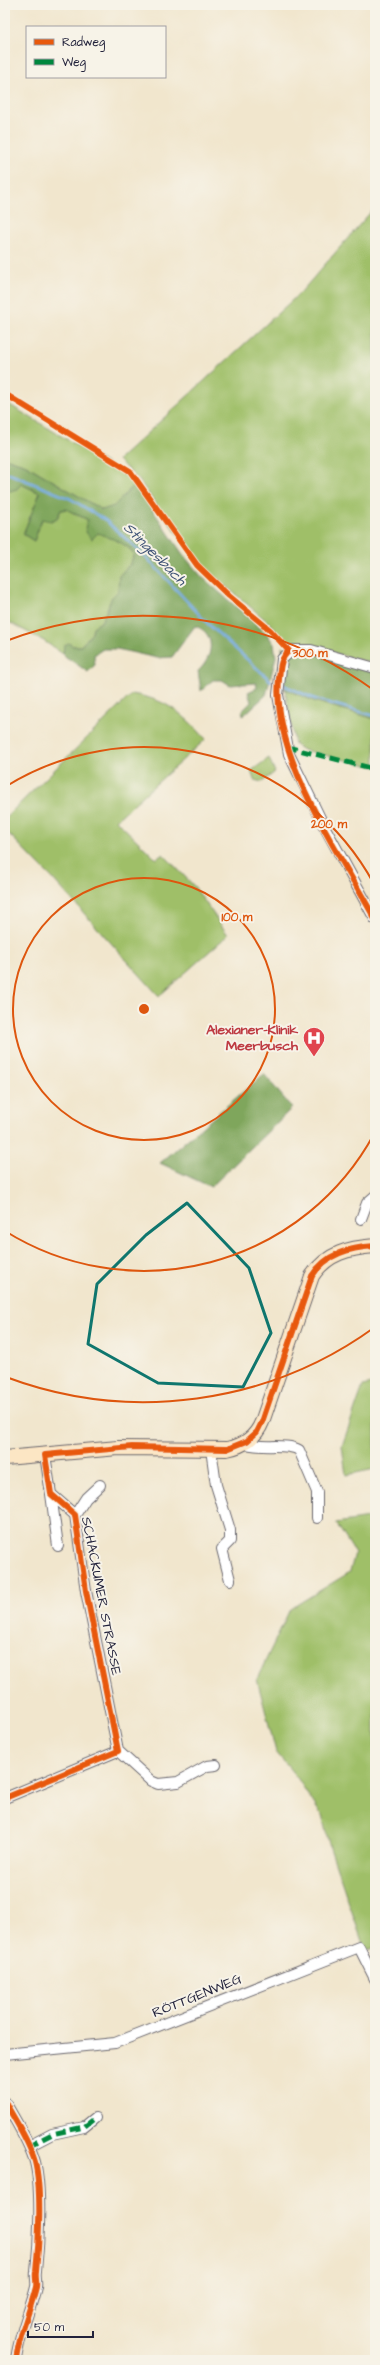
<svg xmlns="http://www.w3.org/2000/svg" width="380" height="2365" font-family="'Architects Daughter',sans-serif">
<style>
.green{fill:#9fbf67;stroke:#607051}
.forest{fill:#7fa65c;stroke:#50644c}
.lines{fill:none;stroke-linecap:round;stroke-linejoin:round}
.stream{stroke:#73aae2;stroke-width:2.5}
.minor-casing{stroke:#6a676e;stroke-width:12}
.secondary-casing{stroke:#6a676e;stroke-width:16}
.minor{stroke:#fff;stroke-width:10}
.secondary{stroke:#fce6c4;stroke-width:14}
.quiet{stroke:#00873e;stroke-width:5;stroke-dasharray:10 5;stroke-linecap:butt}
.cycleway-casing{stroke:#f7f3e8;stroke-width:8}
.cycleway{stroke:#e8590c;stroke-width:6}
.marked{fill:none;stroke:#0f766e;stroke-width:3;stroke-linejoin:round}
.ring{fill:none;stroke:#de560e;stroke-width:2}
.labels{text-anchor:middle;dominant-baseline:central;stroke-width:4;stroke-linejoin:round;paint-order:stroke}
.health-label{font-size:14px;font-weight:bold;fill:#be3a42;stroke:#f7f3e8;text-anchor:end}
.street-label{font-size:14px;fill:#22223b;stroke:#f7f3e8}
.water-label{font-size:15px;font-style:italic;fill:#3e5275;stroke:#f7f3e8}
.centre{fill:#de560e;stroke:#f7f3e8;stroke-width:2}
.ring-label{font-size:12px;text-anchor:middle;font-weight:bold;fill:#de560e;stroke:#f7f3e8;stroke-width:4;stroke-linejoin:round;paint-order:stroke}
</style>
<rect width="100%" height="100%" fill="#f7f3e8"/>
<filter id="ink" filterUnits="userSpaceOnUse"><feTurbulence type="fractalNoise" baseFrequency=".025" numOctaves="2"/><feDisplacementMap in="SourceGraphic" scale="8" xChannelSelector="R" yChannelSelector="G"/><feConvolveMatrix kernelMatrix="1 2 1 2 8 2 1 2 1" color-interpolation-filters="sRGB"/></filter>
<filter id="wash" filterUnits="userSpaceOnUse"><feTurbulence type="fractalNoise" baseFrequency=".012" numOctaves="4" result="noise"/><feDisplacementMap in="SourceGraphic" scale="16" xChannelSelector="R" yChannelSelector="G"/><feGaussianBlur stdDeviation="0.9" result="paint"/><feColorMatrix in="noise" values="0 0 0 0 0 0 0 0 0 0 0 0 0 0 0 0 0 1.4 0 .05"/><feComposite in="paint" operator="in"/></filter>
<g filter="url(#wash)">
<rect width="100%" height="100%" fill="#f1e6cd"/>
<path class="green" d="M375,207V664L279,638L274,627L208,571L175,531L139,480L118,460L301,292Z
M5,402L126,475L135,484L114,507L102,510L26,465L5,458Z
M21,484L40,493L23,534L34,541L42,519L57,518L61,510L66,509L88,520L92,539L98,533C111,538 126,542 134,554L131,563L119,576L118,591L112,597L106,612L101,622L93,627L92,633L81,646H64L63,654L44,641L5,620V488L10,491Z
M285,689L314,701L375,719V767L303,750L295,745Z
M132,694C168,700 182,713 206,739L116,820L156,859L163,854L194,886L228,935L159,996L52,878L5,830V818Z
M269,758L275,772L262,782L254,780L251,771Z
M375,1383V1469L346,1475L342,1446L363,1386Z
M375,1517V1948L365,1950L330,1848L322,1816L298,1779L276,1752L257,1679L290,1609L350,1572L355,1553L336,1523Z"/>
<path class="forest" d="M5,458L26,465L102,510L114,506L135,484L184,556L202,577L267,634L274,644L276,657L266,695L243,716L242,711L251,702L248,692L257,688L256,683L230,685L222,680H213L201,691L198,671C213,658 217,633 195,626L172,657L157,658L117,649H103L94,655L95,665L88,672L66,657L63,654L64,645L69,643L73,646H81L92,633L93,627L101,622L106,612L112,597L118,591L119,576L131,563L134,554C126,542 111,539 98,533L92,539C85,532 83,529 88,520L66,509L61,510L57,518L51,521L42,519L34,541L23,534L40,493L21,484L17,489L10,491L5,488Z
M282,647L309,652L375,672V719L314,701L285,689Z
M264,1074L292,1108L211,1187L160,1163Z"/>
<g class="lines">
<path class="stream" d="M5,472L71,499L105,520L146,557L208,624L271,681
M281,684L315,699L375,716"/>
</g>
</g>
<g filter="url(#ink)">
<g class="lines">
<g class="minor-casing">
<path id="minor" d="M375,668L311,650H292L282,659L278,695L289,754L323,824L375,919
M361,1219L367,1203L375,1196
M243,1443C260,1450 285,1442 299,1450L317,1492V1518
M211,1449L216,1485L230,1530V1541L222,1549L230,1580
M45,1455L51,1494L75,1515
M100,1485L86,1498L75,1515L86,1591L118,1751L151,1781L158,1784L178,1782L207,1766L216,1765
M51,1494L58,1546
M5,1798L118,1751
M5,2054L115,2043L359,1947L375,1979
M5,2102C16,2122 29,2141 35,2162C42,2190 39,2243 36,2272C35,2277 37,2282 36,2287C30,2312 19,2334 16,2360
M29,2146L52,2134L84,2127L95,2118"/>
</g>
<g class="secondary-casing">
<path id="secondary" d="M5,1458L118,1448L227,1449C243,1446 256,1437 262,1422L312,1276C327,1253 349,1248 375,1246"/>
</g>
<use href="#minor" class="minor"/>
<use href="#secondary" class="secondary"/>
<path class="quiet" d="M287,747L375,769
M29,2146L52,2134L84,2127L95,2118"/>
<g class="cycleway-casing">
<path id="cycleway" d="M5,394L130,471L197,565L229,596L270,630L289,651C280,658 280,669 279,679C271,756 339,852 375,919
M5,1798L118,1751L86,1591L75,1515L51,1494L45,1455L132,1447L227,1449L247,1441L257,1432L262,1422L312,1276C327,1253 349,1248 375,1246
M5,2102C16,2122 29,2141 35,2162C42,2190 39,2243 36,2272C35,2277 37,2282 36,2287C30,2312 19,2334 16,2360"/>
</g>
<use href="#cycleway" class="cycleway"/>
</g>
</g>
<path class="marked" d="M187,1203L249,1268L271,1333L243,1387L158,1383L88,1344L97,1284L146,1235Z"/>
<g class="ring">
<circle cx="144" cy="1009" r="131"/>
<path d="M374 1134A262 262 0 0 1 5 1231M5 787A262 262 0 0 1 374 884"/>
<path d="M375 1327A393 393 0 0 1 6 1377M6 641A393 393 0 0 1 375 691"/>
</g>
<defs>
<g id="hospital-pin" transform="scale(1.15)"><path d="M0 17L-7.5 6A9.5 9.5 0 1 1 7.5 6Z" fill="#e0444e" stroke="#f7f3e8"/><path d="M-5-5h3v3.5h4V-5h3V5h-3V1.5h-4V5h-3Z" fill="#fff"/></g>
</defs>
<g fill-rule="evenodd">
<use href="#hospital-pin" x="314" y="1038"/>
</g>
<g class="labels">
<g class="health-label">
<text x="298" y="1030">Alexianer-Klinik<tspan x="298" dy="16">Meerbusch</tspan></text>
</g>
<g class="street-label">
<text transform="translate(101 1596) rotate(79)">SCHACKUMER STRASSE</text>
<text transform="translate(197 1996) rotate(-22)">RÖTTGENWEG</text>
</g>
<g class="water-label">
<text transform="translate(155 554) rotate(45)">Stingesbach</text>
</g>
</g>
<circle cx="144" cy="1009" r="6" class="centre"/>
<g class="ring-label">
<text x="310" y="657">300 m</text>
<text x="329" y="828">200 m</text>
<text x="237" y="921">100 m</text>
</g>
<rect width="380" height="2365" fill="none" stroke="#f7f3e8" stroke-width="20"/>
<rect x="26" y="26" width="140" height="52" fill="#f7f3e8" stroke="#a29fa3"/>
<rect x="34" y="39" width="20" height="6" fill="#e8590c" stroke="#a29fa3"/>
<text x="62" y="46" font-size="12" fill="#22223b">Radweg</text>
<rect x="34" y="59" width="20" height="6" fill="#00873e" stroke="#a29fa3"/>
<text x="62" y="66" font-size="12" fill="#22223b">Weg</text>
<path d="M28 2331v6h65v-6" fill="none" stroke="#22223b" stroke-width="2"/>
<text x="34" y="2331" font-size="12" fill="#22223b" stroke="#f7f3e8" stroke-width="3" paint-order="stroke">50 m</text>
</svg>
